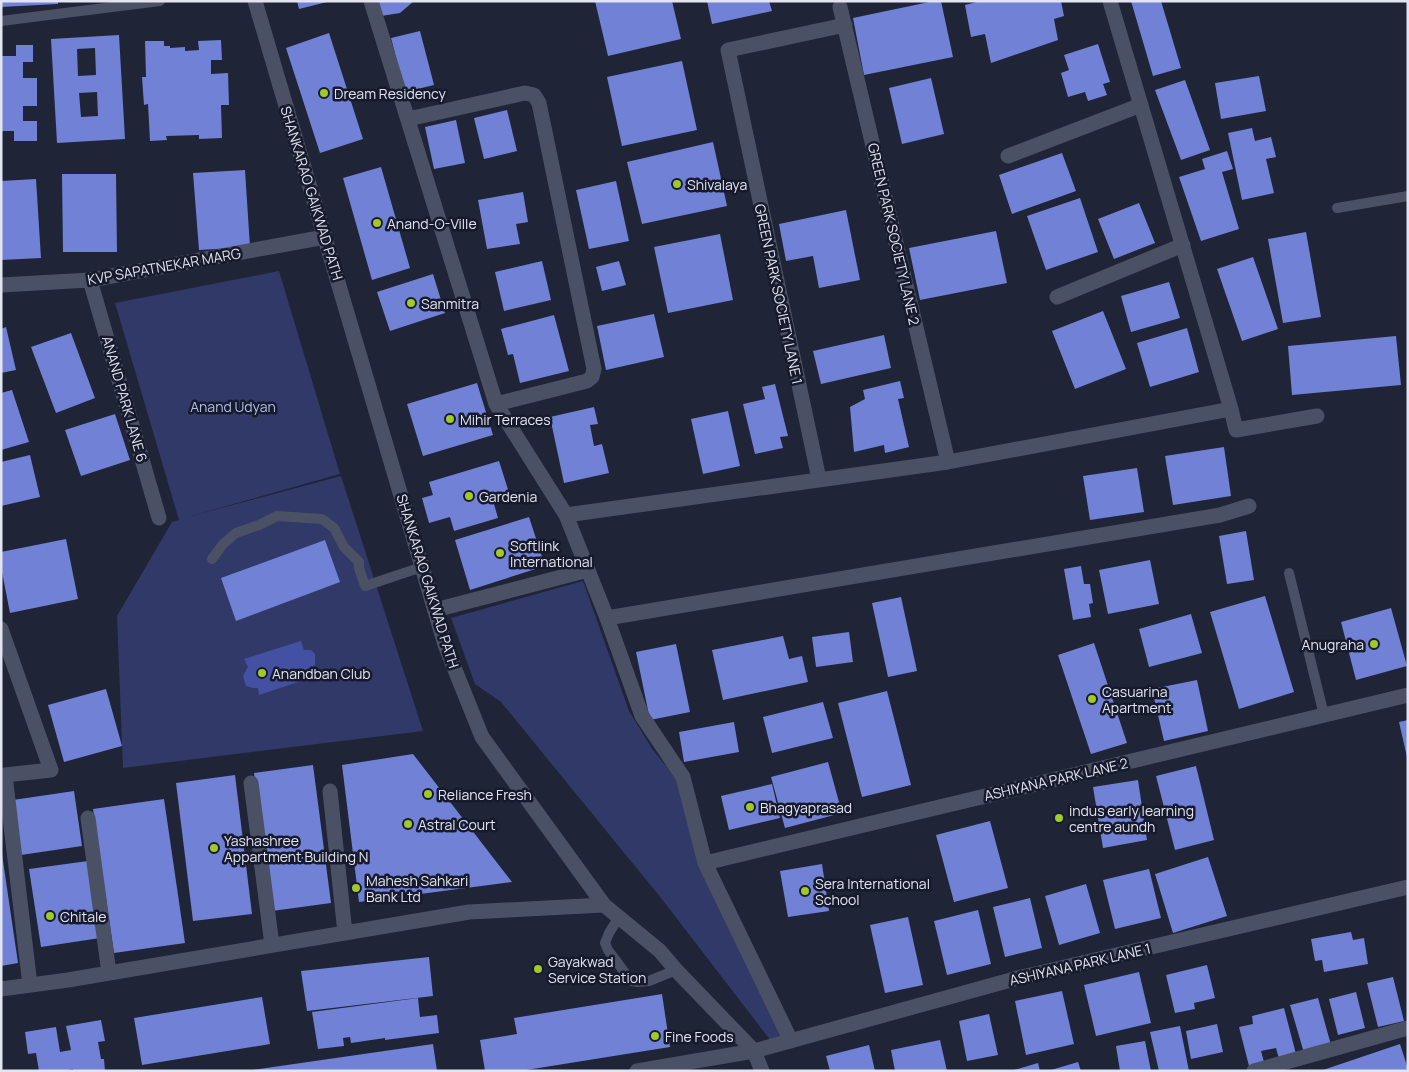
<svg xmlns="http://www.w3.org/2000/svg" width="1409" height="1072" font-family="Manrope,sans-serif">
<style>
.green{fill:#303968}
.water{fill:#4451a2}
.building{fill:#7081d6;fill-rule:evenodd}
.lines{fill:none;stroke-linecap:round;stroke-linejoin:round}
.lane{stroke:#4b5165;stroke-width:10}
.street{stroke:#4b5165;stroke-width:15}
.secondary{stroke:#4b5165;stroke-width:15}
.poi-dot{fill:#a1c929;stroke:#161a2c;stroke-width:2}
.labels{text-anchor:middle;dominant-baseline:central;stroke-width:5;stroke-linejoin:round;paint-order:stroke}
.poi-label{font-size:14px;fill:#e2e5f1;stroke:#161a2c;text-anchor:start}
.street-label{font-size:14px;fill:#e2e5f1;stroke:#161a2c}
.park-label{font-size:14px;fill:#b3bfeb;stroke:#161a2c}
</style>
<rect width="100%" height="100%" fill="#1f2436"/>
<path class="green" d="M279,271L340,474L191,516L341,476L423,731L123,768L117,616L172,522L179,520L115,303Z
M583,581L629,711L653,750L678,780L784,1037L771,1041L661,898L501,702L475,684L451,618Z"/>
<path class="water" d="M301,641L304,650H311L315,654V664L313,668L316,676L259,695L258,688H253L246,686L243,676L248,667L244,659Z"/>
<path class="building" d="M1,1H58V4L1,7Z
M297,1H327V2L299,9Z
M376,1H414L400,13L381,16Z
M595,1H672L681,39L608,56Z
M707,1H769L772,11L712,24Z
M934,1H941L953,57L864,75L853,18Z
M981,1H1061L1064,16L1054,19L1058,40L991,63L985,34L971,37L965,5Z
M1131,1H1161L1181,68L1153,76Z
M420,31L434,85L405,92L391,38Z
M329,33L363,139L320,153L286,48Z
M119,35L125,139L57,143L51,39ZM95,48L96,75L78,76L77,49ZM97,92L98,116L81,117L79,93Z
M221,40L222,60H211V74L228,73L229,105H221L222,138L199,139V135L166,136L167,140L150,141L148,104L144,105L142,77H146L145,41H164V46H170V48L185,47V51L199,50L198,41Z
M1098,44L1110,82L1103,84L1107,95L1088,101L1085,92L1068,97L1061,73L1069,70L1064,55Z
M16,45H33V62H23V78H37V106H23V121H37V141H14V131H1V56H16Z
M682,61L697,130L622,146L607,77Z
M1259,76L1266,111L1221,119L1215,83Z
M931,78L944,134L902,144L889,88Z
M1185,80L1210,150L1181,160L1155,90Z
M507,110L517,151L484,159L474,118Z
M456,120L465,163L434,169L425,127Z
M1252,128L1255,141L1271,137L1276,157L1266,159L1274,193L1242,200L1228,133Z
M713,142L727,206L642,224L627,162Z
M1227,151L1233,169L1222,172L1239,229L1201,241L1179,177L1205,169L1202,159Z
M1062,153L1076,191L1012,214L999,175Z
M381,167L410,268L372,280L343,178Z
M245,170L250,247L199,250L193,173Z
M62,174H116L117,252H63Z
M36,179L41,258L1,260V181Z
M616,181L629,241L589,249L576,190Z
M523,192L528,222L516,224L520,244L487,249L478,200Z
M1080,198L1098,252L1046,270L1027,216Z
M1139,203L1155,243L1114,259L1098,219Z
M846,210L860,280L819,288L813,256L786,261L779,224Z
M996,231L1007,283L920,300L909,248Z
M1306,232L1321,317L1283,323L1268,239Z
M720,234L733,300L668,313L654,247Z
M1253,257L1278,329L1242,341L1217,269Z
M542,261L551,300L504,311L495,272Z
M619,261L626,285L602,291L596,267Z
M433,274L445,313L390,331L377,292Z
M1169,282L1180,318L1131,332L1121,296Z
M1103,311L1126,369L1075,389L1052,331Z
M654,314L664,357L606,370L597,326Z
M554,315L569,371L520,383L513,354L508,355L501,329Z
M6,327L16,370L1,373V329Z
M1187,328L1199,372L1150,387L1137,343Z
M71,333L95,398L56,413L31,347Z
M884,335L891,368L821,384L813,351Z
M1396,336L1401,385L1292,395L1288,346Z
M900,381L904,398L898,399L909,447L885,453L884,445L854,452L850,407L865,399L863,390Z
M477,383L493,435L423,456L407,404Z
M775,384L788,436L780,437L783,448L755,454L743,404L765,399L762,387Z
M12,390L29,442L1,450V393Z
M594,407L598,424L590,425L594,446L602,444L609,473L564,483L550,417Z
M728,411L740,466L703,474L691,419Z
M115,414L130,460L81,476L65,430Z
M1224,447L1231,496L1173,505L1165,456Z
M30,455L40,497L1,506V462Z
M499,461L511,499L494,504L498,518L454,531L450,517L429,523L422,498L433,495L429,482Z
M1137,468L1144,512L1090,520L1083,476Z
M529,517L545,566L470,590L455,540Z
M1246,531L1254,580L1227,584L1219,536Z
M66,539L78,599L10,613L1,567V552Z
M325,540L340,582L236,621L221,578Z
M1150,560L1159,604L1108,614L1099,570Z
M1081,566L1084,584H1090L1093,603L1089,604L1091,617L1073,620L1064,569Z
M1265,596L1294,692L1239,709L1210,612Z
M901,597L917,671L888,677L872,603Z
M1391,608L1407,666L1356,680L1341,622Z
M1191,614L1202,653L1149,667L1139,629Z
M849,632L853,662L816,667L812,637Z
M783,636L789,659L802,656L808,682L723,700L712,650Z
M1094,643L1127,743L1091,754L1058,655Z
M676,644L690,712L650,720L636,652Z
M1197,680L1208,731L1164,741L1152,689Z
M106,689L122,746L64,762L48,705Z
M887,691L911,785L862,797L838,703Z
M823,702L833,738L772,753L763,717Z
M1408,720V757H1407L1399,722Z
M734,722L739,752L684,762L679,732Z
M413,754L512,882L359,902L342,765Z
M828,762L842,813L785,828L771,777Z
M313,765L331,903L272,911L254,773Z
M1196,766L1214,840L1175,850L1156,776Z
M235,775L252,914L193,921L176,783Z
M1138,780L1147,840L1103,848L1093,787Z
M772,784L780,818L729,830L721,796Z
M74,791L82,846L21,855L13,800Z
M164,799L185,943L114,953L93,809Z
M990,821L1008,888L954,902L936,835Z
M1,854H2L18,963L1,966Z
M1208,857L1227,916L1173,933L1155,874Z
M88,861L100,938L41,947L29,869Z
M822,864L829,911L788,917L780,871Z
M1149,869L1161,918L1115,929L1103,880Z
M1086,884L1100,933L1059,945L1045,896Z
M1030,898L1042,948L1005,957L993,907Z
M978,910L991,964L947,975L934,921Z
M908,917L923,985L885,993L870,925Z
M1351,932L1353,940L1364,938L1368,964L1324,972L1322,960L1315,961L1311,939Z
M429,957L433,996L307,1011L301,971Z
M1207,965L1215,998L1194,1003L1195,1009L1175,1013L1166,975Z
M1139,972L1151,1023L1096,1036L1084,985Z
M1393,977L1404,1021L1378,1027L1367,983Z
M1062,991L1074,1044L1026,1055L1015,1001Z
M1356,992L1365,1028L1338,1035L1329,999Z
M662,994L670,1047L520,1071H485L480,1040L517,1034L514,1018Z
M262,997L270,1044L142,1065L134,1018Z
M418,998L420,1017L437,1015L439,1033L385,1040V1038L351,1043L350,1037L343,1038L344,1046L318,1049L312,1012Z
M1318,998L1331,1045L1304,1053L1290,1005Z
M1284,1008L1296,1054L1279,1059L1276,1048L1261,1051L1264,1062L1249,1066L1239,1027L1253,1024L1252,1016Z
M989,1014L998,1055L967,1061L959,1021Z
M101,1020L105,1041L98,1042L101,1059H104L105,1071H73V1069L63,1071H39L36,1053L28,1054L25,1032L56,1027L60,1052L71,1050L66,1026Z
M1217,1024L1223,1052L1191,1059L1186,1031Z
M1180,1026L1189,1071H1159L1150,1032Z
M940,1040L947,1071H895L891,1050Z
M1145,1041L1151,1071H1120L1116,1046Z
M433,1044L437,1071H252V1070Z
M1400,1044L1408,1069L1402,1071H1320Z
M869,1045L875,1071H830L826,1056Z
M1078,1062L1081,1071H1051V1070Z
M1038,1063L1040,1071H1014V1070Z"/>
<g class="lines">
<path class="lane" d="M1,21L160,1
M1337,208L1408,196
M212,559L223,544L236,533L259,525L277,516L322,519L334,528L344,547L359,562V568L365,586L422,567
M1289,573L1324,715
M619,917L609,933L605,943L608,950L631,981L638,982L649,981L676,970"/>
<path class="street" d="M371,1L496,404L566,515L607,618L642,716L683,777L705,863L791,1041
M1110,1L1231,409L1236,430L1317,416
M840,7L948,462
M408,119L525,93L534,95L539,103L594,369L592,377L587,381L496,404
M1008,156L1141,105
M90,280L159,518
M1,285L90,280L325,237
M1057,297L1183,245
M819,479L728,50L845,25
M566,515L948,462L1231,409
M435,610L588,570
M607,618L1220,515L1249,506
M1,629L51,770L5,775L30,985
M251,783L272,945
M330,791L345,933
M88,818L109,973
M705,863L1408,695
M1,989L68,980L469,912L604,905
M637,1071L754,1051L1018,978L1408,887
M1254,1071L1408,1028"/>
<path class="secondary" d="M255,1L445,645L482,737L604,905L660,951L676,970L754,1051L762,1071"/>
</g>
<g class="poi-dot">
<circle cx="324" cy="93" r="5"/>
<circle cx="677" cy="184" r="5"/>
<circle cx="377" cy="223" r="5"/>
<circle cx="411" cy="303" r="5"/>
<circle cx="450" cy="419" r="5"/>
<circle cx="469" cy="496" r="5"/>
<circle cx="500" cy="553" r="5"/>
<circle cx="1374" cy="644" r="5"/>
<circle cx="262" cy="673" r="5"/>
<circle cx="1092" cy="699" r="5"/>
<circle cx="428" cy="794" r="5"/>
<circle cx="750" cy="807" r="5"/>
<circle cx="1059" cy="818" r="5"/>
<circle cx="408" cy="824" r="5"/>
<circle cx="214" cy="848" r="5"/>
<circle cx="356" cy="888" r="5"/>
<circle cx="805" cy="891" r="5"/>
<circle cx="50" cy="916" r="5"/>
<circle cx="538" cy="969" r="5"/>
<circle cx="655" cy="1036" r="5"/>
</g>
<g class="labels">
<g class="poi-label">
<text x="334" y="93">Dream Residency</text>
<text x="687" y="184">Shivalaya</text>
<text x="387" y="223">Anand-O-Ville</text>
<text x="421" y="303">Sanmitra</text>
<text x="460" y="419">Mihir Terraces</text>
<text x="479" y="496">Gardenia</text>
<text x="510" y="545">Softlink<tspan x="510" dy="16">International</tspan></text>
<text x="1364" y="644" text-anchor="end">Anugraha</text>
<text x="272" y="673">Anandban Club</text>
<text x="1102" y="691">Casuarina<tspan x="1102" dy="16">Apartment</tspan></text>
<text x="438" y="794">Reliance Fresh</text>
<text x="760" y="807">Bhagyaprasad</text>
<text x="1069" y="810">indus early learning<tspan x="1069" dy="16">centre aundh</tspan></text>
<text x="418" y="824">Astral Court</text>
<text x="224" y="840">Yashashree<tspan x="224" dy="16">Appartment Building N</tspan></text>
<text x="366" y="880">Mahesh Sahkari<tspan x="366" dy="16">Bank Ltd</tspan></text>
<text x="815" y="883">Sera International<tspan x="815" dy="16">School</tspan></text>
<text x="60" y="916">Chitale</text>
<text x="548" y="961">Gayakwad<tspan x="548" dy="16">Service Station</tspan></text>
<text x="665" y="1036">Fine Foods</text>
</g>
<g class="street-label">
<text transform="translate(312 193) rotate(73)">SHANKARAO GAIKWAD PATH</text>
<text transform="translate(894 234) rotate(77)">GREEN PARK SOCIETY LANE 2</text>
<text transform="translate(164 266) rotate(-10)">KVP SAPATNEKAR MARG</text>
<text transform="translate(779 294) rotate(78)">GREEN PARK SOCIETY LANE 1</text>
<text transform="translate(125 399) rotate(74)">ANAND PARK LANE 6</text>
<text transform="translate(428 581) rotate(73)">SHANKARAO GAIKWAD PATH</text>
<text transform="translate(1056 779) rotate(-13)">ASHIYANA PARK LANE 2</text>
<text transform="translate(1080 964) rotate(-13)">ASHIYANA PARK LANE 1</text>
</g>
<g class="park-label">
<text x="233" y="406">Anand Udyan</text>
</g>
</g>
<rect width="1409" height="1072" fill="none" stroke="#e2e5f1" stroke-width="5"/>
</svg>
